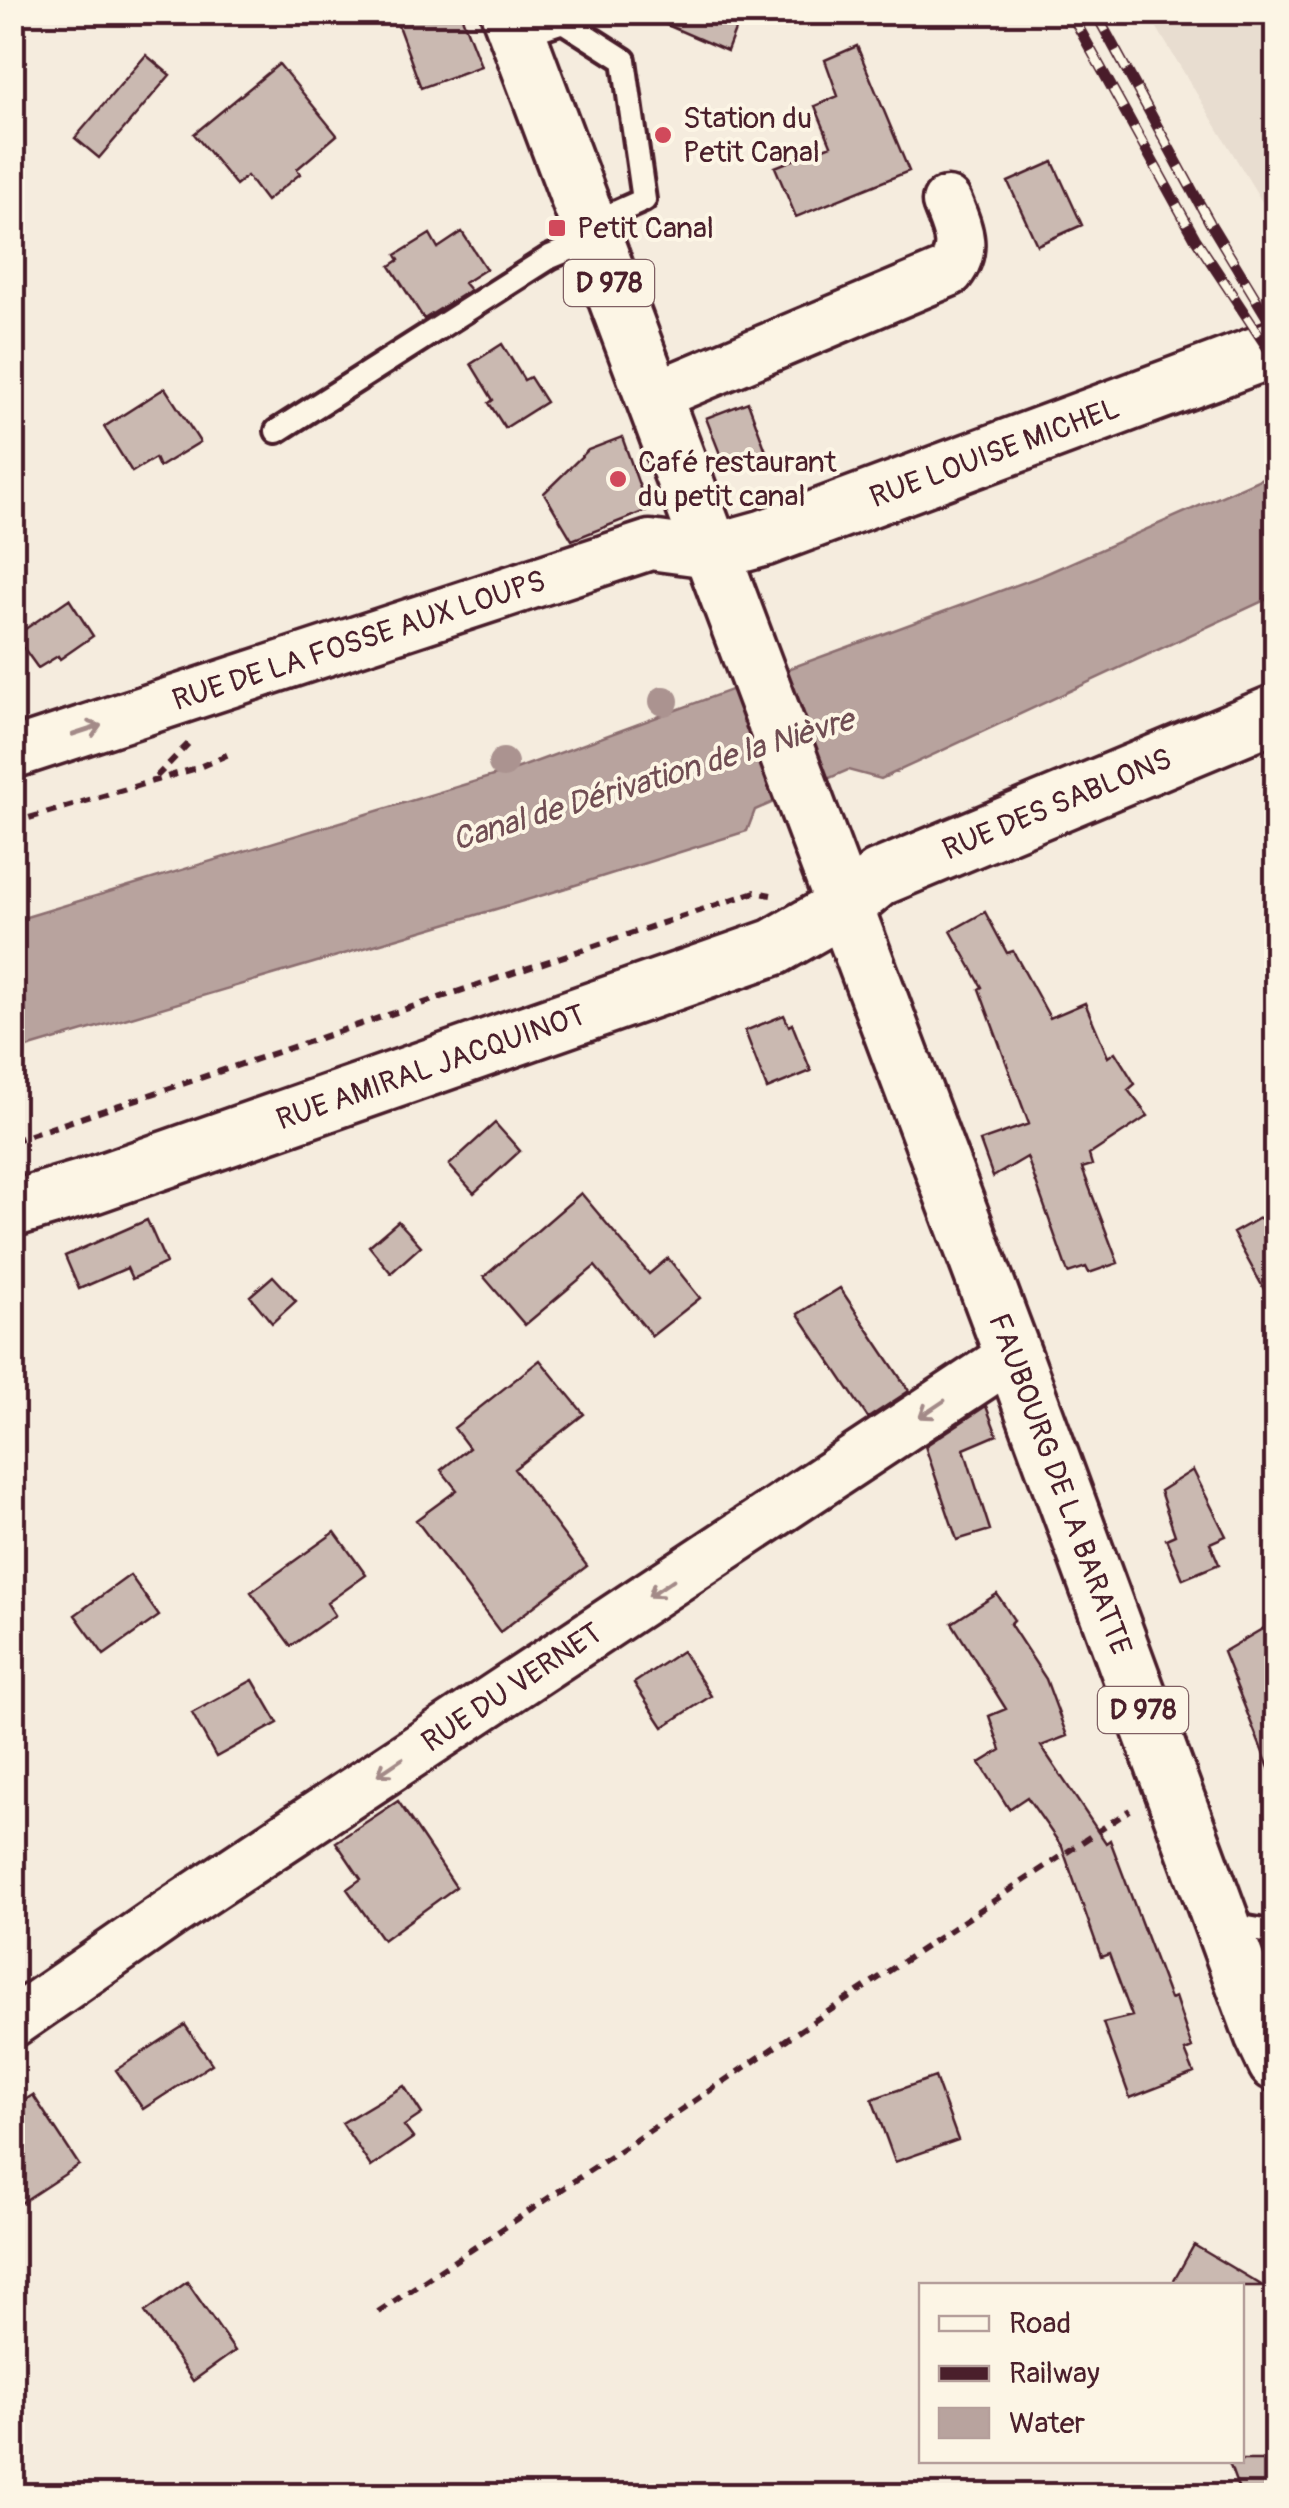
<svg xmlns="http://www.w3.org/2000/svg" width="1289" height="2508" font-family="Pangolin,sans-serif">
<style>
.built{fill:#e8ddd0}
.water{fill:#b8a39e;stroke:#8c6e70;stroke-width:2.5}
.building{fill:#cab9b1;stroke:#4a1f2b;stroke-width:2.5}
.lines{fill:none;stroke-linecap:round;stroke-linejoin:round}
.service-casing{stroke:#4a1f2b;stroke-width:30}
.minor-casing{stroke:#4a1f2b;stroke-width:55}
.tertiary-casing{stroke:#4a1f2b;stroke-width:62}
.secondary-casing{stroke:#4a1f2b;stroke-width:62}
.primary-casing{stroke:#4a1f2b;stroke-width:62}
.path{stroke:#4a1f2b;stroke-width:6;stroke-dasharray:10 8;stroke-linecap:butt}
.service{stroke:#fcf5e5;stroke-width:22}
.minor{stroke:#fcf5e5;stroke-width:48}
.tertiary{stroke:#fcf5e5;stroke-width:55}
.secondary{stroke:#fcf5e5;stroke-width:55}
.primary{stroke:#fcf5e5;stroke-width:55}
.rail-casing{stroke:#4a1f2b;stroke-width:11}
.rail{stroke:#fcf5e5;stroke-width:8;stroke-dasharray:22;stroke-linecap:butt}
.tree{fill:#ab9390}
.oneway{stroke:#a38a88}
.poi-dot{fill:#d1495b;stroke:#fcf5e5;stroke-width:4}
.labels{text-anchor:middle;dominant-baseline:central;stroke-width:8;stroke-linejoin:round;paint-order:stroke}
.shield{fill:#fcf5e5;stroke:#7f5f63;stroke-width:2.5}
.shield-label{font-size:28px;font-weight:bold;fill:#4a1f2b}
.poi-label{font-size:30px;fill:#4a1f2b;stroke:#fcf5e5;text-anchor:start}
.street-label{font-size:30px;fill:#4a1f2b;stroke:#fcf5e5}
.water-label{font-size:32px;font-style:italic;fill:#704d53;stroke:#fcf5e5}
</style>
<rect width="100%" height="100%" fill="#f5ecde"/>
<filter id="ink" filterUnits="userSpaceOnUse"><feTurbulence type="fractalNoise" baseFrequency=".01" numOctaves="2"/><feDisplacementMap in="SourceGraphic" scale="20" xChannelSelector="R" yChannelSelector="G"/><feConvolveMatrix kernelMatrix="1 2 1 2 8 2 1 2 1" color-interpolation-filters="sRGB"/></filter>
<g filter="url(#ink)">
<path class="built" d="M1148,13H1276V225Z"/>
<path class="water" d="M1276,472V595L881,779L848,770L755,810L747,831L550,893L13,1052V921L516,769L1041,576Z"/>
<path class="building" d="M393,12H460L481,66L421,88Z
M637,12H742L727,51Z
M857,46L909,171L796,217L775,167L831,145L815,106L838,96L825,60Z
M146,55L170,75L99,158L75,138Z
M279,64L337,135L297,169L300,174L266,201L247,176L236,185L194,134Z
M1053,162L1082,225L1037,245L1008,182Z
M462,232L486,269L464,283L470,290L424,319L390,266L399,260L396,255L430,234L438,248Z
M502,344L524,380L530,377L546,402L505,428L489,403L493,400L471,364Z
M165,388L200,442L159,467L155,458L132,472L104,427Z
M748,402L766,451L725,467L706,418Z
M622,437L648,510L572,540L544,493L588,450Z
M69,599L93,636L60,659L58,656L38,668L15,636Z
M985,912L1007,953L1013,951L1050,1018L1085,1003L1108,1057L1115,1052L1135,1084L1128,1090L1148,1116L1089,1155L1092,1165L1082,1168L1118,1263L1089,1273L1086,1267L1068,1273L1027,1157L993,1177L980,1141L1029,1124L979,989L982,987L951,931Z
M784,1015L789,1026L792,1024L811,1071L767,1089L745,1031Z
M495,1123L520,1151L474,1193L449,1165Z
M581,1193L649,1274L668,1258L700,1298L652,1336L595,1266L525,1325L484,1277Z
M1276,1209V1311L1233,1233Z
M147,1220L166,1263L132,1279L127,1268L79,1289L65,1256Z
M398,1221L421,1246L391,1273L369,1246Z
M273,1276L296,1301L272,1323L250,1296Z
M840,1288L909,1391L868,1418L798,1314Z
M540,1360L584,1414L514,1469L587,1566L500,1632L416,1520L457,1490L441,1470L469,1448L454,1428Z
M986,1406L997,1435L964,1449L990,1530L957,1540L925,1446Z
M1193,1470L1226,1536L1210,1543L1219,1564L1183,1579L1166,1539L1175,1535L1160,1491Z
M335,1532L366,1575L327,1603L335,1615L291,1646L251,1592Z
M130,1575L159,1616L104,1655L75,1615Z
M997,1594L1014,1620L1010,1624L1046,1679L1067,1736L1041,1746L1106,1843L1110,1840L1170,1999L1175,1997L1192,2048L1185,2051L1194,2073L1130,2098L1103,2023L1132,2016L1109,1954L1101,1957L1062,1847L1027,1797L1009,1809L980,1763L1001,1750L989,1716L1006,1709L952,1623Z
M1276,1621V1783H1275L1223,1652Z
M682,1651L711,1696L663,1727L634,1683Z
M253,1680L278,1723L216,1757L192,1713Z
M398,1801L456,1887L383,1940L347,1889L361,1879L336,1842Z
M185,2025L212,2064L143,2109L116,2070Z
M935,2077L958,2140L895,2162L872,2099Z
M404,2086L422,2114L404,2126L413,2138L371,2167L342,2123Z
M33,2095L79,2165L12,2209V2108Z
M1194,2245L1263,2286H1171Z
M187,2282L235,2351L193,2381L145,2312Z
M1228,2460H1265L1276,2496H1241Z"/>
<g class="lines">
<g class="service-casing">
<path id="service" d="M517,36L563,21L624,60L644,200L588,225
M277,431L550,257L593,239
M1225,1924L1276,1933"/>
</g>
<g class="minor-casing">
<g id="minor">
<path d="M652,397L949,272C968,248 957,228 947,202"/>
<path id="s1" d="M12,754L650,545L710,553"/>
<path id="s2" d="M12,2023L169,1914L1013,1355"/>
</g>
</g>
<g class="tertiary-casing">
<g id="tertiary">
<path id="s3" d="M710,553L764,538L1276,348"/>
<path id="s4" d="M844,907L879,878L1276,713"/>
</g>
</g>
<g class="secondary-casing">
<g id="secondary">
<path id="s5" d="M12,1209L93,1185L774,947L844,907"/>
</g>
</g>
<g class="primary-casing">
<g id="primary">
<path id="s6" d="M509,12L1013,1355L1263,2035L1276,2063"/>
</g>
</g>
<path class="path" d="M156,777L189,743
M12,823L197,768L231,753
M12,1141L755,892L771,895
M378,2312L1130,1810"/>
<use href="#service" class="service"/>
<use href="#minor" class="minor"/>
<use href="#tertiary" class="tertiary"/>
<use href="#secondary" class="secondary"/>
<use href="#primary" class="primary"/>
<g class="rail-casing">
<path id="rail" d="M1070,12L1195,238L1276,361
M1095,12L1210,223L1276,332"/>
</g>
<use href="#rail" class="rail"/>
</g>
<g class="tree">
<circle cx="664" cy="701" r="15"/>
<circle cx="503" cy="763" r="15"/>
</g>
<defs><path id="oneway-shaft" d="M-6 0H5M1.5-3L5.5 0L1.5 3" fill="none" stroke-width="1.6" stroke-linecap="round" stroke-linejoin="round" transform="scale(2.5)"/></defs>
<g class="oneway">
<use href="#oneway-shaft" transform="translate(87 730) rotate(-18)"/>
<use href="#oneway-shaft" transform="translate(932 1409) rotate(146)"/>
<use href="#oneway-shaft" transform="translate(661 1588) rotate(146)"/>
<use href="#oneway-shaft" transform="translate(390 1767) rotate(146)"/>
</g>
</g>
<g class="poi-dot">
<circle cx="663" cy="135" r="10"/>
<rect x="547" y="218" width="20" height="20" rx="5"/>
<circle cx="618" cy="479" r="10"/>
</g>
<g class="labels">
<g class="shield">
<rect x="564" y="260" width="90" height="46" rx="8"/>
<rect x="1098" y="1687" width="90" height="46" rx="8"/>
</g>
<g class="shield-label">
<text x="609" y="283">D 978</text>
<text x="1143" y="1710">D 978</text>
</g>
<g class="poi-label">
<text x="683" y="118">Station du<tspan x="683" dy="34">Petit Canal</tspan></text>
<text x="577" y="228">Petit Canal</text>
<text x="638" y="462">Café restaurant<tspan x="638" dy="34">du petit canal</tspan></text>
</g>
<g class="street-label">
<text stroke="none"><textPath href="#s3" startOffset="302">RUE LOUISE MICHEL</textPath></text>
<text stroke="none"><textPath href="#s1" startOffset="365">RUE DE LA FOSSE AUX LOUPS</textPath></text>
<text stroke="none"><textPath href="#s4" startOffset="238">RUE DES SABLONS</textPath></text>
<text stroke="none"><textPath href="#s5" startOffset="442">RUE AMIRAL JACQUINOT</textPath></text>
<text stroke="none"><textPath href="#s6" startOffset="1572">FAUBOURG DE LA BARATTE</textPath></text>
<text stroke="none"><textPath href="#s2" startOffset="602">RUE DU VERNET</textPath></text>
</g>
<g class="water-label">
<text transform="translate(653 780) rotate(-17)">Canal de Dérivation de la Nièvre</text>
</g>
</g>
<rect width="1289" height="2508" fill="none" stroke="#fcf5e5" stroke-width="50"/>
<rect x="25" y="25" width="1239" height="2458" fill="none" stroke="#4a1f2b" stroke-width="4" filter="url(#ink)"/>
<rect x="919" y="2283" width="325" height="180" fill="#fcf5e5" stroke="#b59f9b" stroke-width="2.5"/>
<rect x="939" y="2316" width="50" height="15" fill="#fcf5e5" stroke="#b59f9b" stroke-width="2.5"/>
<text x="1009" y="2333" font-size="30" fill="#4a1f2b">Road</text>
<rect x="939" y="2366" width="50" height="15" fill="#4a1f2b" stroke="#b59f9b" stroke-width="2.5"/>
<text x="1009" y="2383" font-size="30" fill="#4a1f2b">Railway</text>
<rect x="939" y="2408" width="50" height="30" fill="#b8a39e" stroke="#b59f9b" stroke-width="2.5"/>
<text x="1009" y="2433" font-size="30" fill="#4a1f2b">Water</text>
</svg>
